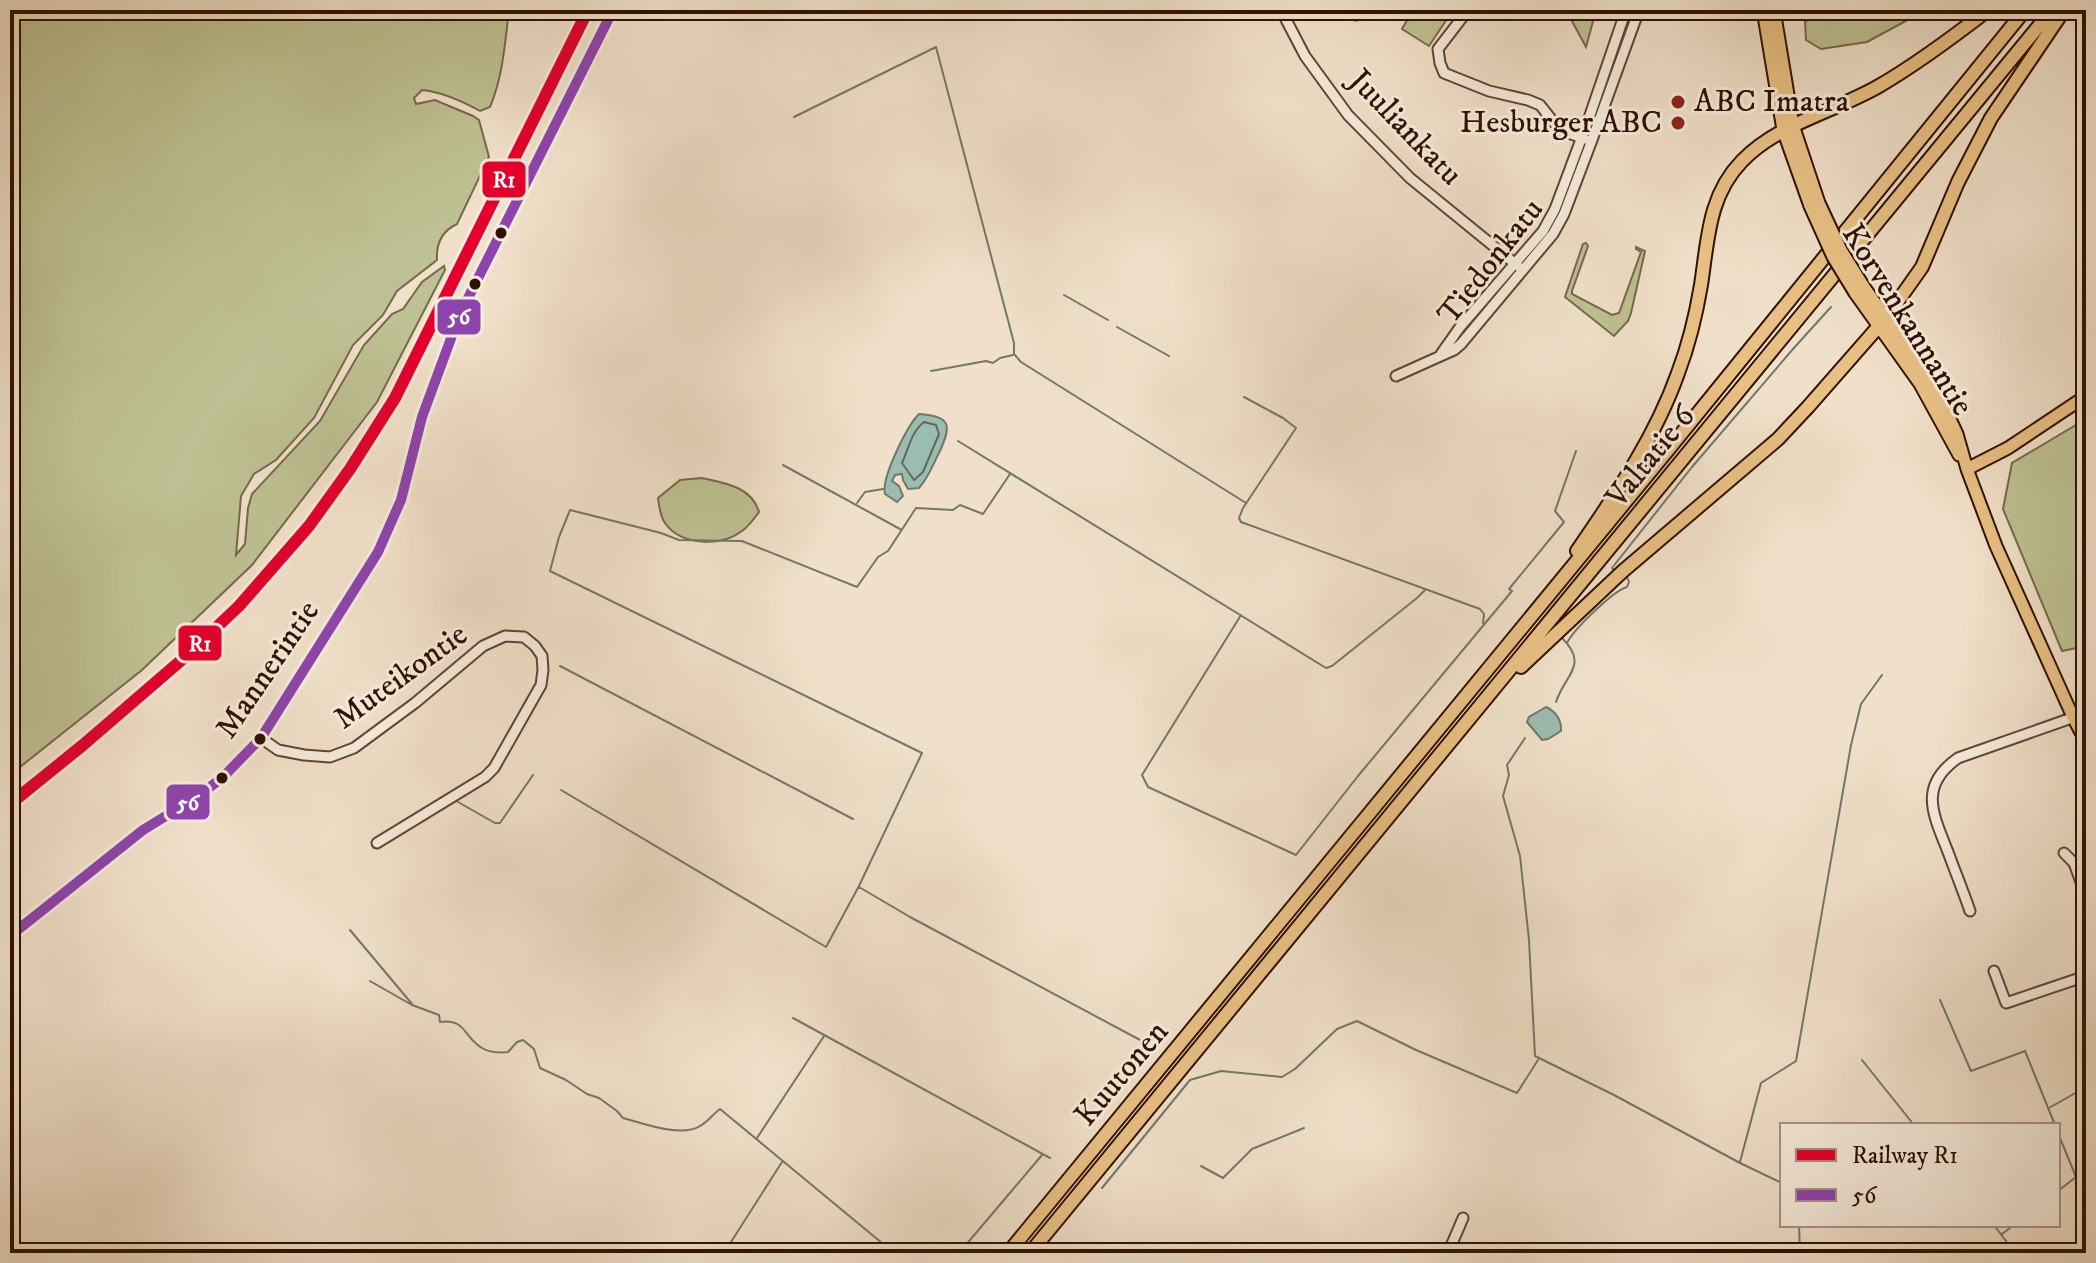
<svg xmlns="http://www.w3.org/2000/svg" width="2096" height="1263" font-family="'IM FELL DW Pica',serif">
<style>
.green{fill:#bec193;stroke:#77684a;stroke-width:2}
.water{fill:#9bbdb1;stroke:#70786b;stroke-width:2}
.lines{fill:none;stroke-linecap:round;stroke-linejoin:round}
.shore{stroke:#666659;stroke-width:2}
.stream{stroke:#70786b;stroke-width:2}
.minor-casing{stroke:#604433;stroke-width:13}
.major-casing{stroke:#301001;stroke-width:15}
.highway-casing{stroke:#301001;stroke-width:16}
.minor{stroke:#f5ebdc;stroke-width:9}
.major{stroke:#e8c084;stroke-width:11}
.highway{stroke:#e8c084;stroke-width:12}
.major-bridge-casing{stroke:#301001;stroke-width:15;stroke-linecap:butt}
.major-bridge{stroke:#e8c084;stroke-width:11}
.bus-1-casing{stroke:#f5ebdc;stroke-width:16}
.bus-1{stroke:#8e44ad;stroke-width:10}
.rail-1-casing{stroke:#f5ebdc;stroke-width:18}
.rail-1{stroke:#e4002b;stroke-width:12}
.poi-dot{fill:#8f2418;stroke:#f5ebdc;stroke-width:3}
.bus-dot{fill:#301001;stroke:#f5ebdc;stroke-width:3}
.labels{text-anchor:middle;dominant-baseline:central;stroke-width:6;stroke-linejoin:round;paint-order:stroke}
.poi-label{font-size:32px;fill:#301001;stroke:#f5ebdc;text-anchor:start}
.street-label{font-size:32px;fill:#301001;stroke:#f5ebdc}
.line-badge{stroke:#f5ebdc;stroke-width:3}
.badge-label{font-size:22px;text-anchor:middle;font-weight:bold;fill:#fff}
</style>
<rect width="100%" height="100%" fill="#f0e0c9"/>
<filter id="stains"><feTurbulence type="fractalNoise" baseFrequency=".0025" numOctaves="4"/><feColorMatrix values="0 0 0 0 .2 0 0 0 0 .09 0 0 0 0 .02 0 0 0 .5 -.17"/></filter>
<radialGradient id="worn" r=".72"><stop offset=".6" stop-color="#630" stop-opacity="0"/><stop offset="1" stop-color="#630" stop-opacity=".3"/></radialGradient>
<path class="green" d="M10,10H509C505,43 503,76 490,107L480,111C462,101 443,92 422,90L414,98L416,104L435,100L473,116L479,120L489,157L457,224C442,231 436,244 437,260L397,291L383,315L353,345L314,418L276,460L254,474L241,496L236,555L245,544L248,508L252,494L320,421L364,345L392,314L403,309L422,282L444,266L445,270L377,402L252,565L142,670L10,775Z
M1413,10H1453L1429,46L1402,29Z
M1566,10H1596L1586,47Z
M1834,10H1926L1867,42L1821,49L1806,40L1805,22L1818,13Z
M1586,243L1588,246L1572,291V294L1612,315L1619,313L1641,252L1636,249V247L1645,251L1631,313L1628,321L1614,336L1565,297L1583,244Z
M2086,419V646L2062,651L2003,509L2012,463Z
M702,478C725,483 752,487 759,512C754,519 749,526 742,531C721,547 681,546 665,523C660,516 659,506 658,498L680,480Z"/>
<path class="water" d="M919,414C953,416 951,427 939,453C932,466 929,477 919,488L908,489L903,480L902,474L895,475L892,481L899,486L903,496L897,502L885,494C881,478 907,426 919,414Z
M1546,707C1555,711 1562,720 1561,731L1548,739L1542,740L1527,722L1529,717Z"/>
<g class="lines">
<path class="shore" d="M924,422L936,425L939,434L923,472L914,480L902,463C909,448 911,432 924,422Z"/>
<path class="stream" d="M794,117L936,47L1014,343V354L1021,362L1246,503
M1064,295L1108,320
M1117,327L1169,356
M931,371L986,361L993,363L1000,358L1013,355
M1244,397L1283,418L1296,428L1243,508L1239,518L1241,522L1480,609L1484,614L1483,623
M958,441L1326,668L1332,666L1417,598L1426,589
M783,465L900,529
M857,503L865,492L883,489
M1614,570L1612,568L1692,467L1793,349L1831,307
M1241,615L1142,775L1148,787L1296,855L1358,776L1512,591L1509,589L1564,522L1555,511L1576,451
M1567,643C1574,629 1613,591 1627,587L1629,582L1627,577
M560,666L853,819
M1556,702C1565,674 1590,665 1561,637
M1525,738L1507,765L1509,775L1503,796L1520,856L1529,940L1535,1056L1614,1095L1740,1163L1782,1183
M561,790L826,947L859,886L922,753L550,571L559,537L570,510L661,533L679,540L742,541L857,587L878,557L888,551L916,508L953,510L960,505L983,514L1010,474
M458,802L495,823H500L533,775
M859,887L910,917L1142,1041
M350,930L412,1004
M370,981L412,1005L439,1015L440,1022C466,1018 464,1038 482,1048C489,1052 500,1053 508,1052L517,1042L523,1040L534,1049L540,1068L566,1080L587,1094L599,1098L617,1111L623,1118C642,1123 681,1138 700,1126C708,1122 713,1114 720,1109L894,1253
M1940,1000L1971,1071L2025,1051L2055,1125
M793,1018L1050,1158
M1862,1060L1914,1125
M2049,1108L2086,1087
M2058,1133L2076,1177L2058,1191
M757,1138L824,1036
M1740,1162L1761,1083L1796,1061L1851,745L1861,704L1882,675
M1201,1166L1223,1178L1252,1149L1304,1128
M1102,1188L1190,1080L1221,1071L1282,1077L1295,1069L1337,1029L1357,1021L1416,1050L1517,1093L1538,1060
M1799,1225L1800,1253
M1994,1225L2015,1253
M2002,1234L2014,1225
M724,1253L782,1162
M959,1253L1042,1155"/>
<g class="minor-casing">
<path id="minor" d="M1281,10L1305,56L1348,115L1410,178L1518,266
M1344,10L1356,15L1359,10
M1468,10L1438,49L1440,63L1444,73L1489,91L1528,100L1540,105L1560,130L1585,139
M1441,354L1460,327L1543,231L1555,209L1589,118L1626,10
M1396,376L1454,350L1461,344L1553,234L1564,214L1592,140L1639,10
M261,738L278,750L304,755L330,757L354,748L415,703L483,646L505,636L524,637L535,646L542,656L543,670L541,685L494,768L485,777L377,843
M2064,853L2074,863L2086,896
M1970,911C1963,891 1955,871 1948,852C1933,814 1918,786 1958,758L2086,713
M10,936L143,830L200,795L224,776L261,738L378,552L401,500L422,417L460,314L613,10
M1994,971L2006,1003L2086,976
M1448,1253L1463,1218"/>
</g>
<g class="major-casing">
<path id="major" d="M1763,10L1783,130L1810,206
M1774,10L1793,125L1819,203
M1864,287L1928,378L1942,402L1957,434L1967,469L1996,546L2073,717L2086,742
M1855,293L1920,384L1959,455
M1967,469L2008,448L2086,396"/>
</g>
<g class="highway-casing">
<path id="highway" d="M1577,551C1616,494 1655,438 1678,373C1689,344 1696,315 1701,285C1708,240 1708,196 1742,161C1779,123 1834,112 1879,86C1917,64 1953,37 1988,10
M1521,667L1623,571L1778,439L1808,407L1886,318L1922,267L1958,182L1991,118L2064,10
M1008,1253L1668,450L2025,10
M1030,1253L2052,10"/>
</g>
<use href="#minor" class="minor"/>
<use href="#major" class="major"/>
<use href="#highway" class="highway"/>
<g class="major-bridge-casing">
<path id="major-bridge" d="M1819,203L1841,250L1864,287
M1810,206L1833,257L1855,293"/>
</g>
<use href="#major-bridge" class="major-bridge"/>
<g class="bus-1-casing">
<path id="bus-1" d="M10,936L143,830L200,795L224,776L261,738L378,552L401,500L422,417L460,314L613,10"/>
</g>
<use href="#bus-1" class="bus-1"/>
<g class="rail-1-casing">
<path id="rail-1" d="M10,804L83,745L185,657L239,606L309,526L350,469L395,398L588,10"/>
</g>
<use href="#rail-1" class="rail-1"/>
</g>
<g class="poi-dot">
<circle cx="1678" cy="102" r="8"/>
<circle cx="1678" cy="123" r="8"/>
</g>
<g class="bus-dot">
<circle cx="501" cy="233" r="7"/>
<circle cx="475" cy="284" r="7"/>
<circle cx="260" cy="739" r="7"/>
<circle cx="222" cy="778" r="7"/>
</g>
<g class="labels">
<g class="poi-label">
<text x="1694" y="102">ABC Imatra</text>
<text x="1662" y="123" text-anchor="end">Hesburger ABC</text>
</g>
<g class="street-label">
<text transform="translate(1405 128) rotate(46)">Juuliankatu</text>
<text transform="translate(1491 262) rotate(-52)">Tiedonkatu</text>
<text transform="translate(1907 320) rotate(58)">Korvenkannantie</text>
<text transform="translate(1651 457) rotate(-51)">Valtatie 6</text>
<text transform="translate(268 670) rotate(-56)">Mannerintie</text>
<text transform="translate(401 677) rotate(-36)">Muteikontie</text>
<text transform="translate(1122 1074) rotate(-50)">Kuutonen</text>
</g>
</g>
<g class="line-badge">
<rect x="481" y="160" width="46" height="39" rx="8" fill="#e4002b"/>
<rect x="436" y="298" width="46" height="38" rx="8" fill="#8e44ad"/>
<rect x="177" y="624" width="46" height="38" rx="8" fill="#e4002b"/>
<rect x="165" y="783" width="46" height="38" rx="8" fill="#8e44ad"/>
</g>
<g class="badge-label">
<text x="504" y="187">R1</text>
<text x="459" y="324">56</text>
<text x="200" y="651">R1</text>
<text x="188" y="810">56</text>
</g>
<rect width="2096" height="1263" fill="none" stroke="#f0e0c9" stroke-width="40"/>
<rect x="12" y="12" width="2072" height="1239" fill="none" stroke="#301001" stroke-width="4"/>
<rect x="20" y="20" width="2056" height="1223" fill="none" stroke="#301001" stroke-width="2"/>
<rect x="1780" y="1123" width="280" height="104" fill="#f5ebdc" stroke="#a69384" stroke-width="2"/>
<rect x="1796" y="1149" width="40" height="12" fill="#e4002b" stroke="#a69384" stroke-width="2"/>
<text x="1852" y="1163" font-size="24" fill="#301001">Railway R1</text>
<rect x="1796" y="1189" width="40" height="12" fill="#8e44ad" stroke="#a69384" stroke-width="2"/>
<text x="1852" y="1203" font-size="24" fill="#301001">56</text>
<rect width="100%" height="100%" filter="url(#stains)"/>
<rect width="100%" height="100%" fill="url(#worn)"/>
</svg>
